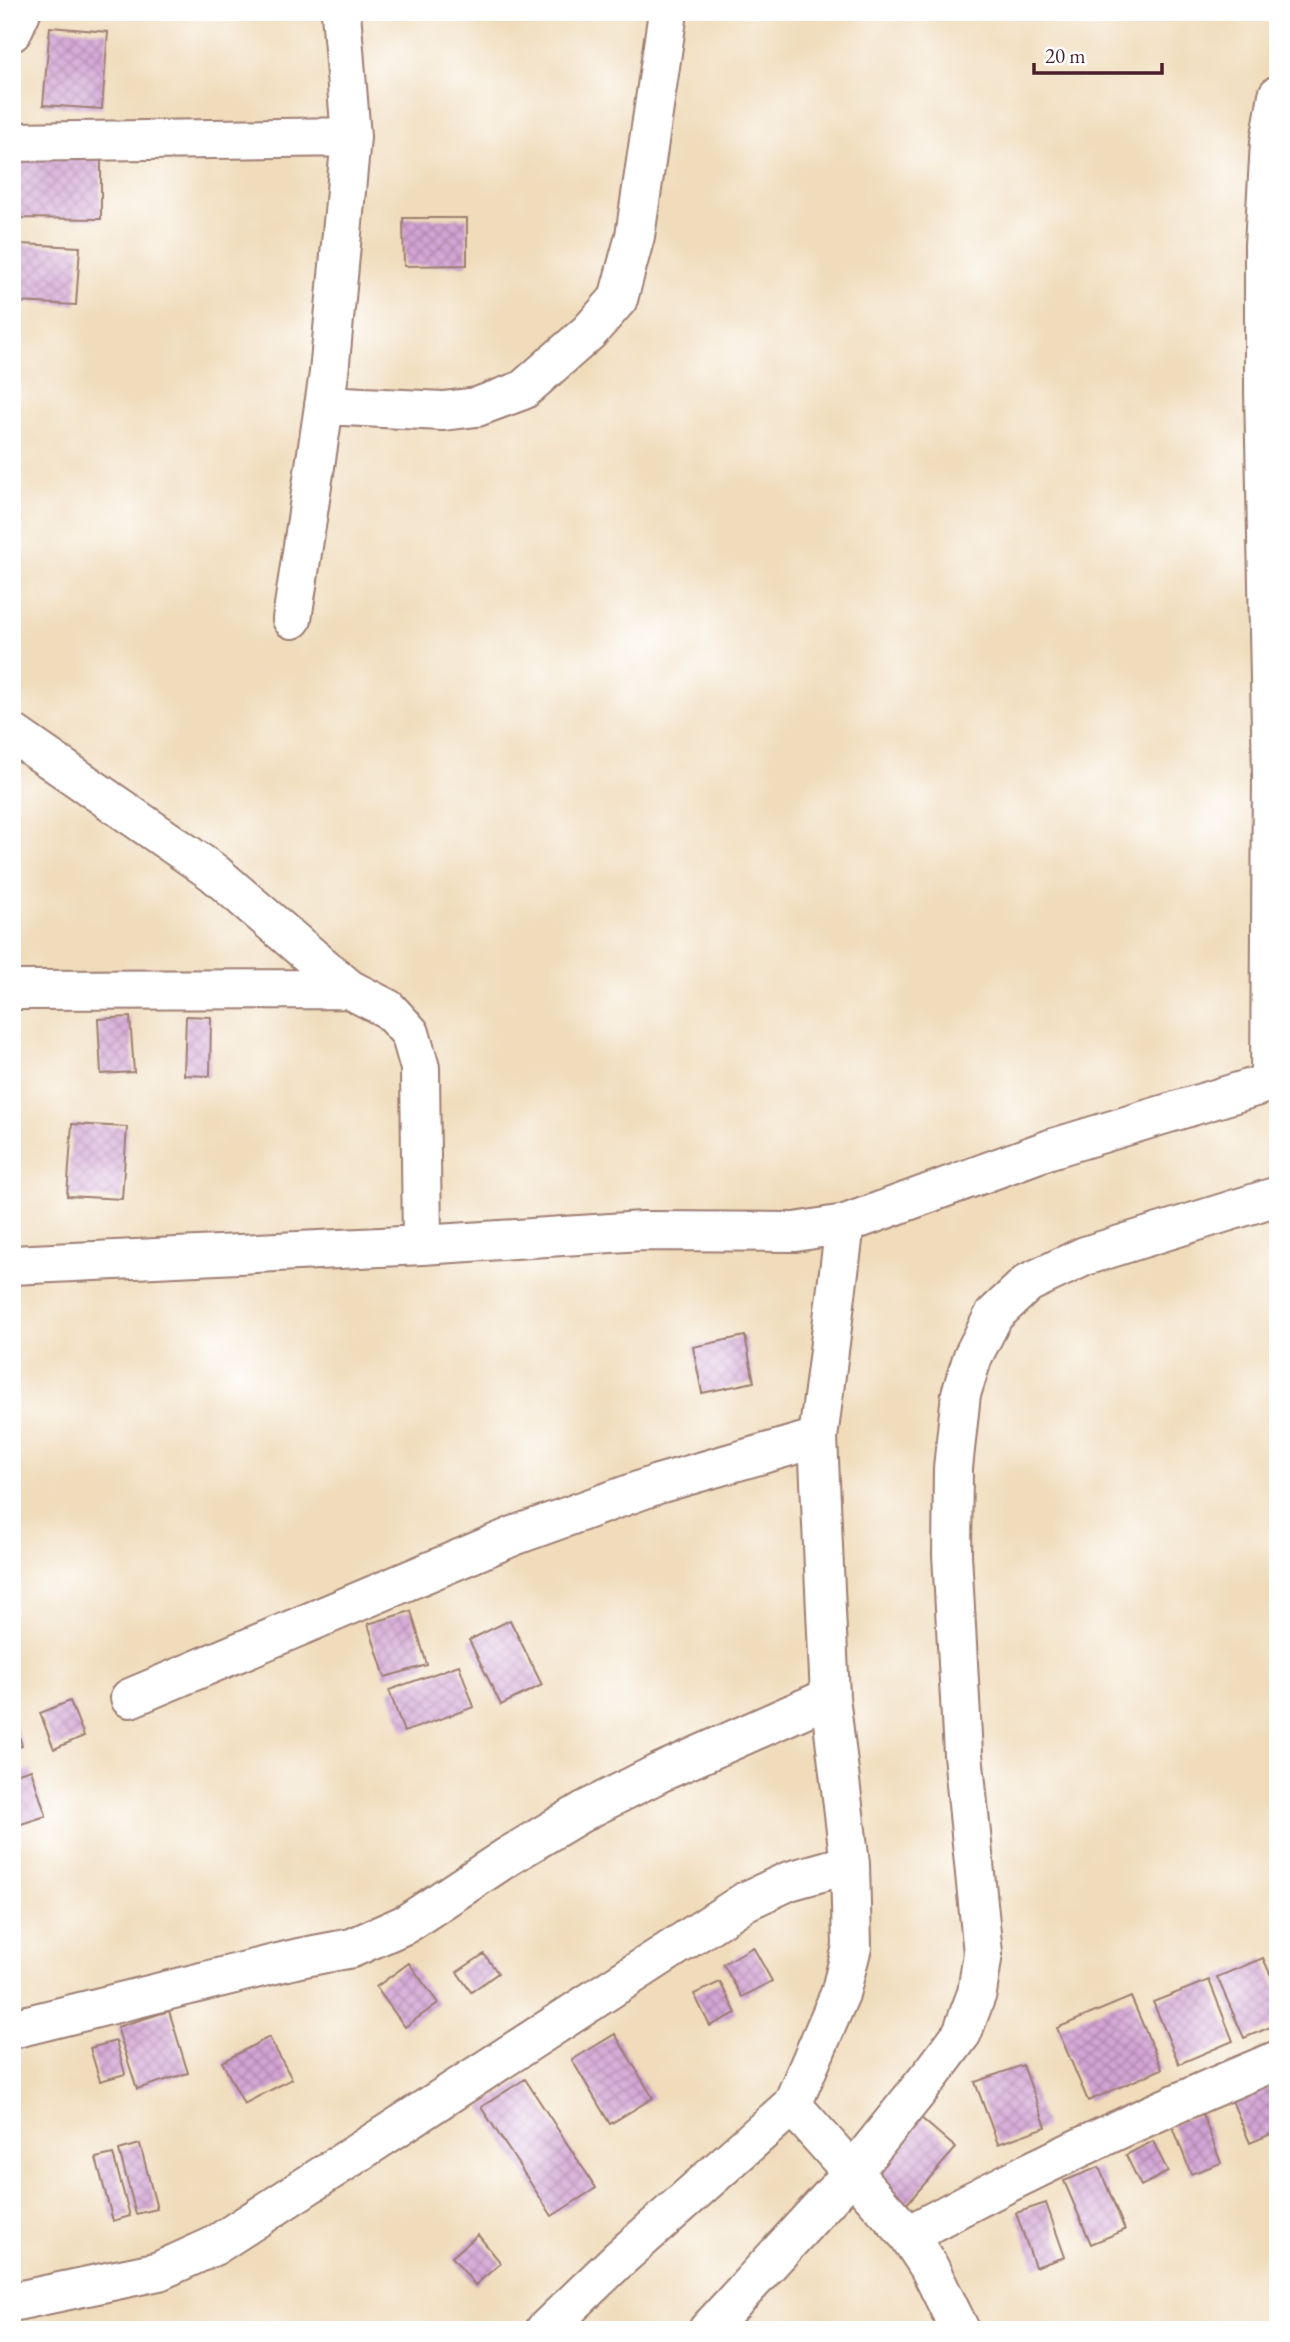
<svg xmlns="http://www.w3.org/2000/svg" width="1290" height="2342" font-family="'EB Garamond',serif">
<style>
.building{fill:url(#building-cross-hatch)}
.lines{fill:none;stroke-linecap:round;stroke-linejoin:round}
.street-casing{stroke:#9d7e73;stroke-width:42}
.street{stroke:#fff;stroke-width:38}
</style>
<defs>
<pattern id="building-cross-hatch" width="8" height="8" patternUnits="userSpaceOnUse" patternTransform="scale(1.75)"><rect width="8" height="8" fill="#d3a4d4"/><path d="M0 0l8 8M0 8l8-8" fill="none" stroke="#ad85ac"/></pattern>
</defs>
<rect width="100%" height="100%" fill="#fff"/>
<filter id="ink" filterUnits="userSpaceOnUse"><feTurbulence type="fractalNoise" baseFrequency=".0143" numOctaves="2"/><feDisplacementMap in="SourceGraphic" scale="14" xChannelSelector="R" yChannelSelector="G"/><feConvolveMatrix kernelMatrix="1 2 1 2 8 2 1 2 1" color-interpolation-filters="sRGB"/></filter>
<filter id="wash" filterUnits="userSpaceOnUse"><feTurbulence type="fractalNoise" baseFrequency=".00686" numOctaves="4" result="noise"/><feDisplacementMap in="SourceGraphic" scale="28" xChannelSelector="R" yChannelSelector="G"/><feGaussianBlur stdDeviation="1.57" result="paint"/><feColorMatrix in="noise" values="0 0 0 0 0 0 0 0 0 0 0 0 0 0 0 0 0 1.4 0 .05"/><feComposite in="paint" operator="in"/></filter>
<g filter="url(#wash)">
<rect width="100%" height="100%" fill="#f0dcbb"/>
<g id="blocks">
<path class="building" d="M50,27L108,32L102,109L43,105Z
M12,157H101V219L12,218Z
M403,218H467V265L404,266Z
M20,244L80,247L76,305L17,302Z
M186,1016L211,1017L210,1076L184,1075Z
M130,1017L134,1072L101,1074L98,1019Z
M72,1124L127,1127L122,1199L67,1196Z
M745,1336L754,1382L702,1393L693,1347Z
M411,1611L427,1665L385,1677L368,1624Z
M510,1620L542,1685L501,1705L469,1640Z
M459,1665L474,1707L404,1732L389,1690Z
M70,1701L84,1736L54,1749L40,1713Z
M12,1713L22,1746L12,1749Z
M31,1769L46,1816L12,1827V1775Z
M753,1947L772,1981L742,1997L723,1964Z
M484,1954L498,1973L471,1992L457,1972Z
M1263,1958L1278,1991V2024L1244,2038L1217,1977Z
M409,1963L438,2003L405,2027L376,1987Z
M1209,1980L1233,2041L1179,2064L1153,2002Z
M720,1982L736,2013L710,2026L694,1994Z
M1131,1997L1162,2069L1088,2101L1057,2028Z
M169,2011L188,2073L137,2089L117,2027Z
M615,2034L653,2098L610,2124L572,2060Z
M269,2037L292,2079L244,2104L222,2062Z
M116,2041L125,2074L100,2081L90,2048Z
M1023,2065L1046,2127L998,2144L975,2082Z
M525,2079L596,2188L552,2216L481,2107Z
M1273,2083L1278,2095V2131L1250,2143L1232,2101Z
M1202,2113L1221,2163L1191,2174L1172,2124Z
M920,2117L956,2148L905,2206L870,2176Z
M1153,2141L1168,2172L1141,2186L1126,2155Z
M140,2144L157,2209L136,2214L119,2150Z
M113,2154L130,2216L113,2221L96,2158Z
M1099,2167L1125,2230L1091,2244L1064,2181Z
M1046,2203L1065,2257L1035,2267L1016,2213Z
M478,2235L501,2263L475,2285L452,2257Z"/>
</g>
</g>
<g filter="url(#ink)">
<use href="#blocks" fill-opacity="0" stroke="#9d7e73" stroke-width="2"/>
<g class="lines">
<g class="street-casing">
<path id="street" d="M12,32L21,12
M12,142L351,137
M324,405L443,411L477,407L523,390L589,332L618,299L635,236L668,12
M292,619L329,373L351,137L341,12
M12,733L213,872L349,989
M12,990L349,989L388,1009L410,1033L420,1068L422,1245
M1270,1082L1272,775L1264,391V245L1270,142L1278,95
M845,1224L818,1438L830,1697L850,1864L852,1947L840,1994L792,2105L908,2235L929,2267L960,2330
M12,1265L422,1245L642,1231L795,1232L845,1224L1050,1149L1278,1080
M130,1698L516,1535L658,1484L818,1438
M12,2029L299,1958L352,1948L406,1924L507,1857L584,1811L659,1773L830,1697
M908,2235C1028,2170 1151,2112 1278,2060
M12,2302L159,2271L214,2246L746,1901L789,1881L850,1864
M545,2330L619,2259L792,2105
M708,2330L852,2173L933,2072L962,2033L977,1993L983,1953L963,1754L952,1554L953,1468L961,1394L973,1356L994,1315L1028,1283L1085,1256L1278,1196"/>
</g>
<use href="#street" class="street"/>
</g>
</g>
<rect width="1290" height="2342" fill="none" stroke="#fff" stroke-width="42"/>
<path d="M1034 63v10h128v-10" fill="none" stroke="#4a1f2b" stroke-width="3.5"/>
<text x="1045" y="63" font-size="21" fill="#4a1f2b" stroke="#ffffff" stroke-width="5" paint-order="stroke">20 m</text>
</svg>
